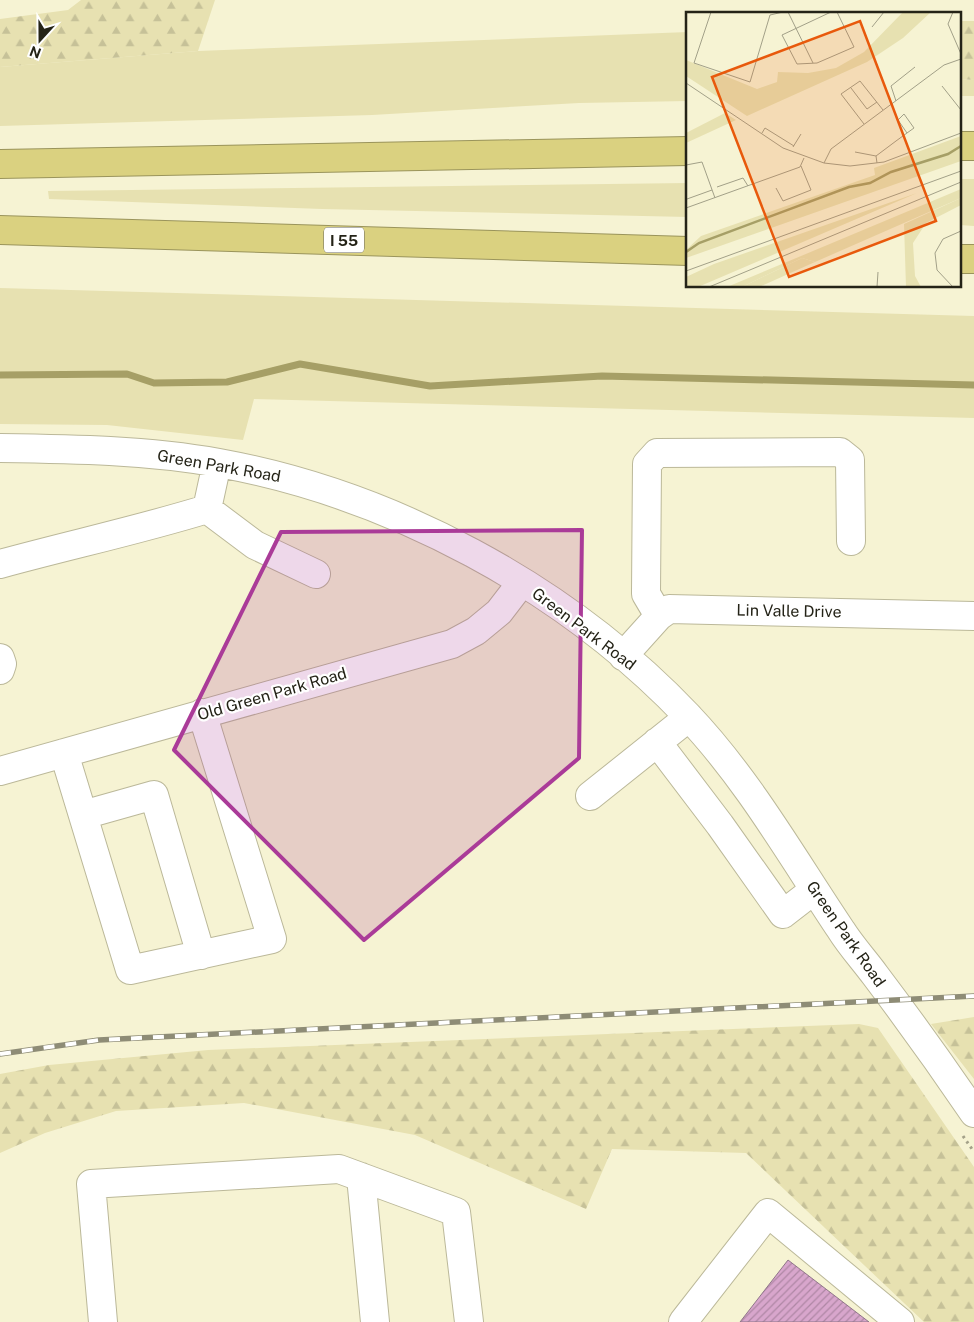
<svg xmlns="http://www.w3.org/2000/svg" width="974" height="1322" font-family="'Public Sans',sans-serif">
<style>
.grass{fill:#e7e1b1}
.forest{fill:url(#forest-firs)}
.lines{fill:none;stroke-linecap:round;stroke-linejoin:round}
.stream{stroke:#a69f66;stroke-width:7}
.building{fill:url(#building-hatch);stroke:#8f7689}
.minor-casing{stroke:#bbb899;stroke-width:30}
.highway-casing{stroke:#9a945b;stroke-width:30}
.path{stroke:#a4a189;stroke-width:3;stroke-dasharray:2.5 4;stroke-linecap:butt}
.minor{stroke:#fff;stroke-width:28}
.highway{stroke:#dad180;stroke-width:28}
.rail-casing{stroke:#8e8c76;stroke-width:5.5}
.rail{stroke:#fff;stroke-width:4;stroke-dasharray:11;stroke-linecap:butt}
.marked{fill:#aa3b98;fill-opacity:0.2;stroke:#aa3b98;stroke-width:4;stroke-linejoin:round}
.labels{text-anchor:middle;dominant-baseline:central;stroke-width:4.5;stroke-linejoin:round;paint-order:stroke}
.shield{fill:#fff;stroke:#66655d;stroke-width:1}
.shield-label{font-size:15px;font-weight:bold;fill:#242317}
.street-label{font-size:16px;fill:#242317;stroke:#fff}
.inset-river{fill:none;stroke:#a69f66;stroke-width:2.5}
.inset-road{fill:none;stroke:#a2a088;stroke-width:1}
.view{fill:#e8590c;fill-opacity:0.15;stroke:#e8590c;stroke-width:2.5}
.inset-edge{fill:none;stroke:#242317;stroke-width:2.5}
</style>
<defs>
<pattern id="forest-firs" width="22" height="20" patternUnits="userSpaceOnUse" patternTransform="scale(1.25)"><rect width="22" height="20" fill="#e7e1b1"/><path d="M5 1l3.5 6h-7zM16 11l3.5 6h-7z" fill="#c6c198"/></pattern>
<pattern id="building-hatch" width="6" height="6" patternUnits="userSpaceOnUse" patternTransform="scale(1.25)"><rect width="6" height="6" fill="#d8a6cc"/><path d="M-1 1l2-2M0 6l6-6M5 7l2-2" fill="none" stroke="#af87a5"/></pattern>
</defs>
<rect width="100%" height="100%" fill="#f6f3d3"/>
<path class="grass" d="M688,32V101L579,103L372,115L0,126V67L198,51Z
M960,79L974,80V96H960Z
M960,179H974V226L960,225Z
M688,183V217L322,209L49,199L48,191Z
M0,288L974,316V418L254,399L243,440L107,425L0,424Z"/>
<path class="forest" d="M81,0H215L198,51L0,67V19L68,10Z
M960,21H974V80L960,79Z
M974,1017V1079L931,1024Z
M859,1024L878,1028L974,1167V1322H924L746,1153L612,1149L586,1209L415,1135L244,1103L116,1111L45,1133L0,1153V1074L49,1065L208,1050Z"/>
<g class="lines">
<path class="stream" d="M0,375L127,374L154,383L227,382L300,364L430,386L602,376L974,385"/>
</g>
<path class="building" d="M788,1260L869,1322H740Z"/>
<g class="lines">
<g class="minor-casing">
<path id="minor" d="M0,448C73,449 147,450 219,463C393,495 565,587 687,715C748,779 792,857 841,930C851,946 864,960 875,975C909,1020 942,1066 974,1113
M207,509L255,545L316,574
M0,564C69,545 139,530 207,509L217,463
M659,616L646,594L647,464L657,453L840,452L850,460L851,541
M623,656L659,616L669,609L974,616
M0,658L2,664L0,670
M657,742L720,825L783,914L814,890
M64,753L130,970L272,939L202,713
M0,771L452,644L476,631L499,612L522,582
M590,796L689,717
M83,815L154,795L201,955
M361,1177L375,1322
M103,1322L91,1184L339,1169L456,1212L469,1322
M683,1322L768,1213L900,1322"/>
</g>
<g class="highway-casing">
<path id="highway" d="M960,146H974
M0,164L688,151
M0,230L688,251
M960,259H974"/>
</g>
<path class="path" d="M963,1136L974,1152"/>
<use href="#minor" class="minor"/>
<use href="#highway" class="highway"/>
<g class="rail-casing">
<path id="rail" d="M0,1054L99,1040L974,996"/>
</g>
<use href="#rail" class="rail"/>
</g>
<path class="marked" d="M582,530L579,758L364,940L174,750L281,532Z"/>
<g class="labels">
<rect class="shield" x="324" y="227.5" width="40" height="25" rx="4"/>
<g class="shield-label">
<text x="344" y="240">I 55</text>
</g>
<g class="street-label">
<text transform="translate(219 466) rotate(10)">Green Park Road</text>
<text transform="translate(789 611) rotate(1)">Lin Valle Drive</text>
<text transform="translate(584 629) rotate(37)">Green Park Road</text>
<text transform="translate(272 694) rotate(-16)">Old Green Park Road</text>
<text transform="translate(846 934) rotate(55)">Green Park Road</text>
</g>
</g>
<g transform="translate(686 12)">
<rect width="275" height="275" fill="#f6f3d3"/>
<path d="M275,124V149L0,246V238L15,224L189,163L188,156ZM275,177V186L129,250L116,246L56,275H41ZM231,181L12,275H0V265L28,252Z" fill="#e7e1b1"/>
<path d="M217,0H245L217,26L181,50L61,104L0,64V48L71,77L91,70L92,60L122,61L150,56L178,40ZM39,101L50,108L0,131V121ZM275,186V193L240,211L227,231L229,264L235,275H220L218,212ZM116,246L129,250L73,275H56Z" fill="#e7e1b1"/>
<path class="inset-river" d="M0,240L13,231L163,175L184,171L205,160L262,142L275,134"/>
<path class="inset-road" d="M25,0L8,51L64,70L84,3L97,0M102,0L127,51M145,0L96,23L111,52L131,51L168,35L151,0M267,0L262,12L275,42M186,15L198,0M0,71L97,136L138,151L164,154L198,150L275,121M256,74L275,98M165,76L181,97L191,90M210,89L205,74L229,55M178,112L155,82L174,69L197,98M76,121L79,116L108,134M107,135L115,122M169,140L190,144M138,151L145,137L258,53L275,47M191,151L190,144L210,129L221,121L228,116L218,102L212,108L221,121M0,153L16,150L29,186M31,175L57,166L62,174M90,176L97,189L125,178L115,154M1,187L26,178M0,196L114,155L118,146M0,259L275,159M23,275L275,170M191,275L192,260M267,275L251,258L249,241L257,227L275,219"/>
<path class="view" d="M174,9L250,209L103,265L26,65Z"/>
<rect width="275" height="275" class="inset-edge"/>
</g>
<g transform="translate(40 40) rotate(201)" stroke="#ffffff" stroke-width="4" paint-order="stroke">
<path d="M0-4L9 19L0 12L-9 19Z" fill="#242317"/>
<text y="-8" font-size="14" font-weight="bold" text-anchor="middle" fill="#242317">N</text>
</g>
</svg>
